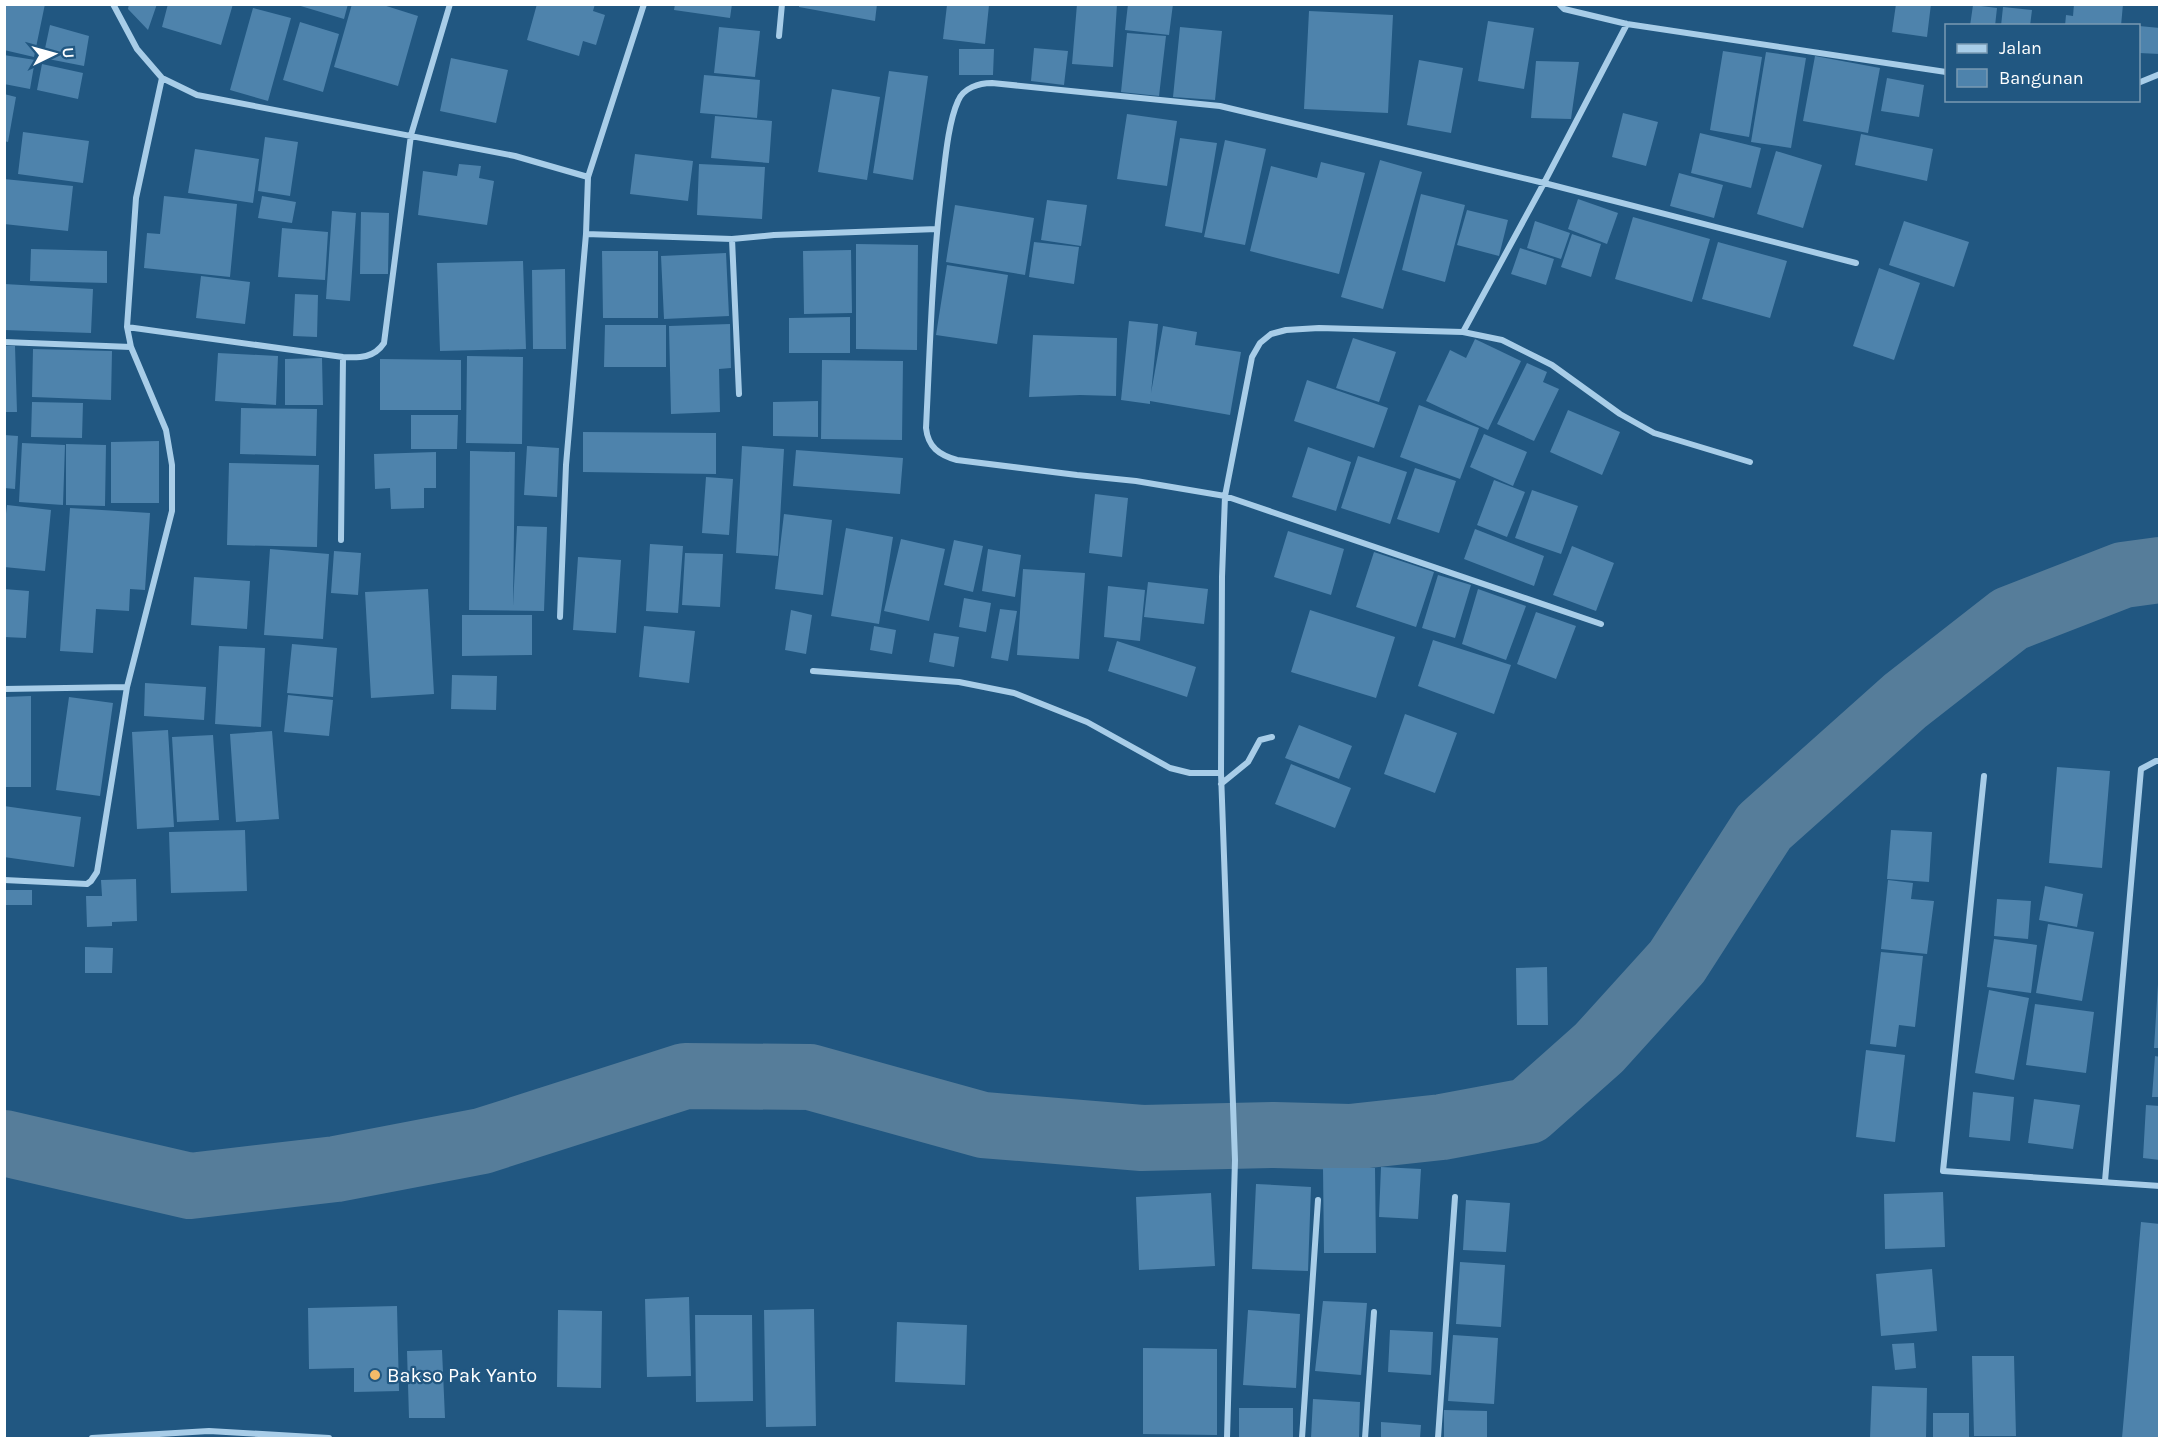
<svg xmlns="http://www.w3.org/2000/svg" width="2164" height="1443" font-family="Karla,sans-serif">
<style>
.lines{fill:none;stroke-linecap:round;stroke-linejoin:round}
.river{stroke:#567d9a;stroke-width:66}
.building{fill:#4e83ac}
.street{stroke:#a8cde8;stroke-width:6}
.poi-dot{fill:#f4bb69;stroke:#215781;stroke-width:2}
.labels{text-anchor:middle;dominant-baseline:central;stroke-width:4.5;stroke-linejoin:round;paint-order:stroke}
.poi-label{font-size:20px;fill:#fff;stroke:#215781;text-anchor:start}
</style>
<rect width="100%" height="100%" fill="#215781"/>
<g class="lines">
<path class="river" d="M4,1143L190,1186L336,1169L482,1141L685,1076L810,1077L983,1125L1142,1138L1274,1135L1350,1137L1442,1127L1528,1111L1599,1048L1677,962L1764,827L1905,701L2010,619L2123,575L2160,570"/>
</g>
<path class="building" d="M4,4H45L34,57L4,50Z
M129,4H157L148,30L128,9Z
M168,4H233L221,45L162,27Z
M294,4H348L344,19Z
M352,4H380L418,16L398,86L334,67Z
M537,4H595L593,11L605,15L596,45L583,41L579,56L527,40Z
M675,4H732L730,18L674,10Z
M799,4H877L875,21L799,7Z
M1077,4H1117L1113,67L1072,64Z
M1128,4H1173L1169,35L1125,30Z
M1896,4H1931L1927,37L1892,32Z
M2074,4H2123L2121,26H2065L2066,15L2073,16Z
M947,5H989L985,44L943,39Z
M1973,5L1997,8L1995,26H1970Z
M2003,7L2032,10L2030,26H2001Z
M253,8L291,18L268,101L230,90Z
M1309,11L1393,15L1388,113L1304,109Z
M1488,21L1534,28L1524,89L1478,81Z
M300,22L339,34L323,92L283,80Z
M50,25L89,36L84,66L43,58Z
M2139,26L2160,28V54L2139,53Z
M719,27L760,31L755,77L714,73Z
M1180,27L1222,31L1215,100L1173,97Z
M1127,33L1166,36L1159,96L1121,92Z
M1034,48L1068,51L1064,85L1031,81Z
M959,49H994L993,75H959Z
M1723,51L1762,57L1749,137L1710,130Z
M1766,52L1806,58L1791,148L1751,142Z
M4,55L35,60L30,89L4,84Z
M1815,56L1880,68L1868,133L1803,121Z
M451,58L508,70L496,123L440,111Z
M1419,60L1463,68L1451,133L1407,125Z
M1536,61L1579,62L1571,119L1531,118Z
M42,64L83,73L78,99L37,90Z
M889,71L928,76L913,180L873,173Z
M704,75L760,80L757,118L700,113Z
M1887,78L1924,85L1919,117L1881,111Z
M832,89L880,97L867,180L818,172Z
M4,94L16,97L8,142L4,141Z
M1623,113L1658,122L1646,166L1612,157Z
M1127,114L1177,121L1167,186L1117,179Z
M715,116L772,121L769,163L711,158Z
M23,132L89,141L83,183L18,174Z
M1700,133L1761,148L1751,188L1691,173Z
M1861,134L1933,149L1927,181L1855,165Z
M265,137L298,142L290,196L258,191Z
M1180,138L1217,143L1202,233L1165,226Z
M1225,140L1266,149L1245,245L1204,237Z
M195,149L259,159L253,203L188,193Z
M1776,151L1822,165L1803,228L1757,214Z
M635,154L693,161L688,201L630,194Z
M1380,160L1422,172L1383,309L1341,297Z
M1321,162L1365,173L1339,274L1250,251L1271,166L1317,178Z
M459,164L481,166L479,178L494,181L487,225L418,215L423,171L457,176Z
M699,164L765,167L762,219L697,215Z
M1679,173L1723,185L1714,218L1670,206Z
M4,179L73,186L68,231L4,224Z
M1421,194L1465,205L1445,282L1402,270Z
M164,196L237,204L230,277L144,268L147,233L160,234Z
M262,196L296,202L292,223L258,218Z
M1578,199L1618,213L1607,244L1568,229Z
M1047,200L1087,205L1081,246L1041,240Z
M955,205L1034,218L1025,275L946,262Z
M1467,210L1508,220L1499,256L1457,245Z
M332,211L356,213L350,301L326,299Z
M361,212L389,213L388,274H360Z
M1633,217L1710,239L1692,302L1615,279Z
M1535,221L1570,233L1561,259L1527,248Z
M1904,221L1969,242L1954,287L1889,265Z
M282,228L328,232L325,280L278,277Z
M1572,234L1601,244L1591,277L1561,267Z
M1034,242L1079,247L1074,284L1029,277Z
M1718,242L1787,261L1770,318L1702,299Z
M856,244L918,245L917,350L856,349Z
M1520,248L1554,259L1546,285L1511,274Z
M31,249L107,251V283L30,281Z
M851,250L852,313L804,314L803,251Z
M602,251H658V318H603Z
M726,253L729,316L664,319L661,256Z
M523,261L526,349L440,351L437,263Z
M947,265L1008,275L997,344L936,335Z
M1879,268L1920,283L1894,360L1853,346Z
M565,269L566,349H533L532,270Z
M201,276L250,282L245,324L196,318Z
M4,284L93,289L91,333L4,330Z
M295,294L318,295L317,337L293,336Z
M850,317V353H789V318Z
M1129,321L1158,324L1151,393L1163,326L1197,332L1195,345L1241,352L1230,415L1150,401V404L1121,400Z
M730,324L731,368L719,369L720,412L671,414L669,326Z
M605,325H666V367H604Z
M1033,335L1117,338L1116,396L1080,395L1029,397Z
M1353,338L1396,352L1379,402L1336,388Z
M1475,339L1521,361L1488,430L1426,401L1450,350L1466,358Z
M4,346H15L17,412H4Z
M33,349L112,351L111,400L32,397Z
M218,353L278,356L276,405L215,401Z
M467,356L523,357L522,444L466,443Z
M322,358L323,405H285V359Z
M380,359L461,360V410H380Z
M822,360L903,361L902,440L821,439Z
M1527,363L1547,372L1543,382L1559,389L1534,441L1497,424Z
M1307,380L1388,408L1374,448L1294,421Z
M818,401V437L773,436V402Z
M32,402L83,403L82,438L31,437Z
M1419,405L1479,428L1460,479L1400,457Z
M241,408L317,409L316,456L240,454Z
M1568,410L1620,432L1602,475L1550,452Z
M411,415H458L457,449H411Z
M583,432L716,433V474L583,472Z
M1484,434L1527,452L1513,486L1470,467Z
M4,435L18,436L15,489L4,488Z
M159,441V503H111V442Z
M22,443L65,445L63,505L19,502Z
M66,444L106,445L105,506L66,505Z
M527,446L559,448L557,497L524,495Z
M742,446L784,449L778,556L736,553Z
M1308,447L1351,462L1336,511L1292,497Z
M796,450L903,458L900,494L793,486Z
M470,451L515,452L513,606L517,526L547,527L544,611L469,610Z
M436,452V488H424V508L391,509L390,488L375,489L374,454Z
M1358,456L1407,472L1390,524L1341,508Z
M229,463L319,465L317,547L227,545Z
M1415,468L1456,481L1439,533L1397,519Z
M706,477L733,479L729,535L702,533Z
M1494,480L1525,492L1507,537L1477,525Z
M1532,490L1578,506L1561,554L1515,538Z
M1095,494L1128,498L1122,557L1089,553Z
M7,505L51,510L45,571L4,567V531Z
M70,508L150,513L145,590L130,589L129,611L96,609L93,653L60,651Z
M784,514L832,520L823,595L775,589Z
M846,528L893,537L879,624L831,616Z
M1475,529L1544,556L1534,586L1464,559Z
M1288,531L1344,549L1331,595L1274,577Z
M901,539L945,549L929,621L884,611Z
M954,540L983,546L973,592L944,585Z
M650,544L683,546L678,613L646,611Z
M1572,546L1614,563L1596,611L1553,595Z
M270,549L329,554L323,639L264,635Z
M988,549L1021,555L1015,597L982,591Z
M334,551L361,553L358,595L331,593Z
M1374,552L1434,572L1416,627L1356,607Z
M685,553L723,554L720,607L682,605Z
M578,557L621,560L616,633L573,630Z
M1023,569L1085,573L1079,659L1017,655Z
M1438,575L1471,585L1455,638L1422,628Z
M194,577L250,581L247,629L191,625Z
M1148,582L1208,589L1204,624L1144,617Z
M1108,586L1145,590L1140,641L1104,637Z
M4,589L29,591L26,638L4,637Z
M428,589L434,694L371,698L365,592Z
M1478,589L1526,606L1506,660L1462,644Z
M964,598L991,603L986,632L959,627Z
M1000,609L1017,611L1008,661L991,658Z
M791,610L812,615L806,654L785,650Z
M1310,610L1395,637L1376,698L1291,672Z
M1536,612L1576,626L1556,679L1517,664Z
M462,615H532V655L462,656Z
M644,626L695,631L689,683L639,677Z
M874,626L896,630L892,654L870,650Z
M934,633L959,637L954,667L929,662Z
M1433,640L1511,665L1494,714L1418,686Z
M1117,641L1196,667L1187,697L1108,671Z
M292,644L337,648L333,697L287,693Z
M219,646L265,648L261,727L215,724Z
M452,675L497,676L496,710L451,709Z
M145,683L206,687L204,720L144,716Z
M288,695L333,700L329,736L284,732Z
M31,696V787H4V697Z
M69,697L113,703L100,796L56,790Z
M1405,714L1457,733L1435,793L1384,774Z
M1299,725L1352,746L1339,779L1285,758Z
M168,730L174,827L137,829L132,732Z
M272,731L279,819L236,822L230,734Z
M213,735L219,820L177,822L172,737Z
M1291,764L1351,788L1335,828L1275,804Z
M2057,767L2110,771L2102,868L2049,863Z
M4,806L81,817L74,867L4,857Z
M245,830L247,891L171,893L169,832Z
M1891,830L1932,832L1929,882L1887,879Z
M136,879L137,921L112,922V926L87,927L86,896H102L101,880Z
M1888,880L1913,883L1911,899L1934,901L1927,954L1881,949Z
M2045,886L2083,894L2077,927L2039,920Z
M5,890H32V905H5Z
M1997,899L2031,901L2028,939L1994,936Z
M2048,924L2094,932L2082,1001L2036,993Z
M1994,939L2037,945L2031,993L1987,987Z
M85,947L113,948L112,973H85Z
M1881,952L1923,956L1915,1027L1899,1025L1896,1047L1870,1044Z
M1547,967L1548,1025H1517L1516,968Z
M2158,984H2160V1048H2154Z
M1989,990L2029,998L2014,1080L1975,1073Z
M2035,1004L2094,1012L2086,1073L2026,1065Z
M1866,1050L1905,1055L1895,1142L1856,1137Z
M2155,1056L2160,1057V1097H2152Z
M1973,1092L2014,1097L2010,1141L1969,1137Z
M2034,1099L2080,1105L2073,1149L2028,1143Z
M2146,1105L2160,1106V1160L2143,1158Z
M1381,1167L1421,1169L1418,1219L1379,1217Z
M1323,1168H1375L1376,1253H1324Z
M1256,1184L1311,1187L1308,1271L1252,1269Z
M1943,1192L1945,1247L1885,1249L1884,1194Z
M1211,1193L1215,1266L1139,1270L1136,1197Z
M1466,1200L1510,1203L1506,1252L1463,1250Z
M2141,1222L2160,1224V1438H2122Z
M1460,1262L1505,1265L1501,1327L1456,1324Z
M1932,1269L1937,1331L1881,1336L1876,1274Z
M689,1297L691,1376L647,1377L645,1299Z
M1323,1301L1367,1303L1361,1375L1315,1371Z
M397,1306L399,1391L354,1392V1368L309,1369L308,1308Z
M814,1309L816,1426L766,1427L764,1310Z
M558,1310L602,1311L601,1388L557,1387Z
M1248,1310L1300,1314L1296,1388L1243,1385Z
M695,1315H752L753,1401L696,1402Z
M897,1322L967,1325L965,1385L895,1382Z
M1390,1330L1433,1332L1431,1375L1388,1372Z
M1453,1335L1498,1338L1494,1404L1448,1401Z
M1914,1343L1916,1368L1895,1370L1892,1344Z
M1143,1348L1217,1349V1435L1143,1434Z
M442,1350L445,1418H409L407,1351Z
M1972,1356H2014L2016,1436H1974Z
M1872,1386L1927,1388L1926,1438H1870Z
M1313,1399L1360,1402L1359,1438H1311Z
M1239,1408H1293V1438H1239Z
M1444,1410L1487,1411V1438H1444Z
M1933,1413H1969V1438H1933Z
M1381,1422L1421,1425L1420,1438H1381Z"/>
<g class="lines">
<path class="street" d="M113,4L137,49L162,78L197,95L515,156L588,177
M1559,4L1564,9L1627,24L1946,72
M779,36L782,4
M2138,83L2160,74
M586,234L732,239L774,235L937,229
M732,239L739,394
M127,327L343,357C360,358 374,358 384,343L411,135L450,4
M1463,332L1502,340L1552,365L1620,414L1654,433L1750,462
M4,342L131,347
M341,540L343,357
M560,617L566,465L586,234L588,177L644,4
M1601,624L1225,496L1136,481L1077,475L957,460C939,455 928,447 926,428C930,348 932,266 942,186C945,162 948,123 958,101C963,88 979,83 992,83L1220,106L1544,183L1856,263
M813,671L959,682L1014,693L1087,722L1170,768L1190,773H1221
M4,689L127,687
M1984,776L1943,1171L2160,1186
M1221,784L1248,762L1260,740L1272,737
M4,880L87,884L91,881L97,872L127,687L172,511V465L166,430L131,347L127,327L136,198L162,78
M2105,1181L2141,769L2156,761H2160
M92,1438L209,1431L329,1438
M1227,1438L1235,1160L1221,773L1222,577L1225,496L1252,357L1260,343L1271,334L1286,330L1319,328L1463,332L1544,183L1627,24
M1302,1438L1318,1200
M1365,1438L1374,1312
M1438,1438L1455,1197"/>
</g>
<circle class="poi-dot" cx="375" cy="1375" r="6"/>
<g class="labels">
<g class="poi-label">
<text x="387" y="1375">Bakso Pak Yanto</text>
</g>
</g>
<rect width="2164" height="1443" fill="none" stroke="#ffffff" stroke-width="12"/>
<rect x="1945" y="24" width="195" height="78" fill="#215781" stroke="#7a9ab3" stroke-width="1.5"/>
<rect x="1957" y="44" width="30" height="9" fill="#a8cde8" stroke="#7a9ab3" stroke-width="1.5"/>
<text x="1999" y="54" font-size="18" fill="#ffffff">Jalan</text>
<rect x="1957" y="69" width="30" height="18" fill="#4e83ac" stroke="#7a9ab3" stroke-width="1.5"/>
<text x="1999" y="84" font-size="18" fill="#ffffff">Bangunan</text>
<g transform="translate(54 54) rotate(85)" stroke="#215781" stroke-width="4.5" paint-order="stroke">
<path d="M0-4.5L10 22L0 15L-10 22Z" fill="#ffffff"/>
<text y="-9" font-size="16" font-weight="bold" text-anchor="middle" fill="#ffffff">U</text>
</g>
</svg>
